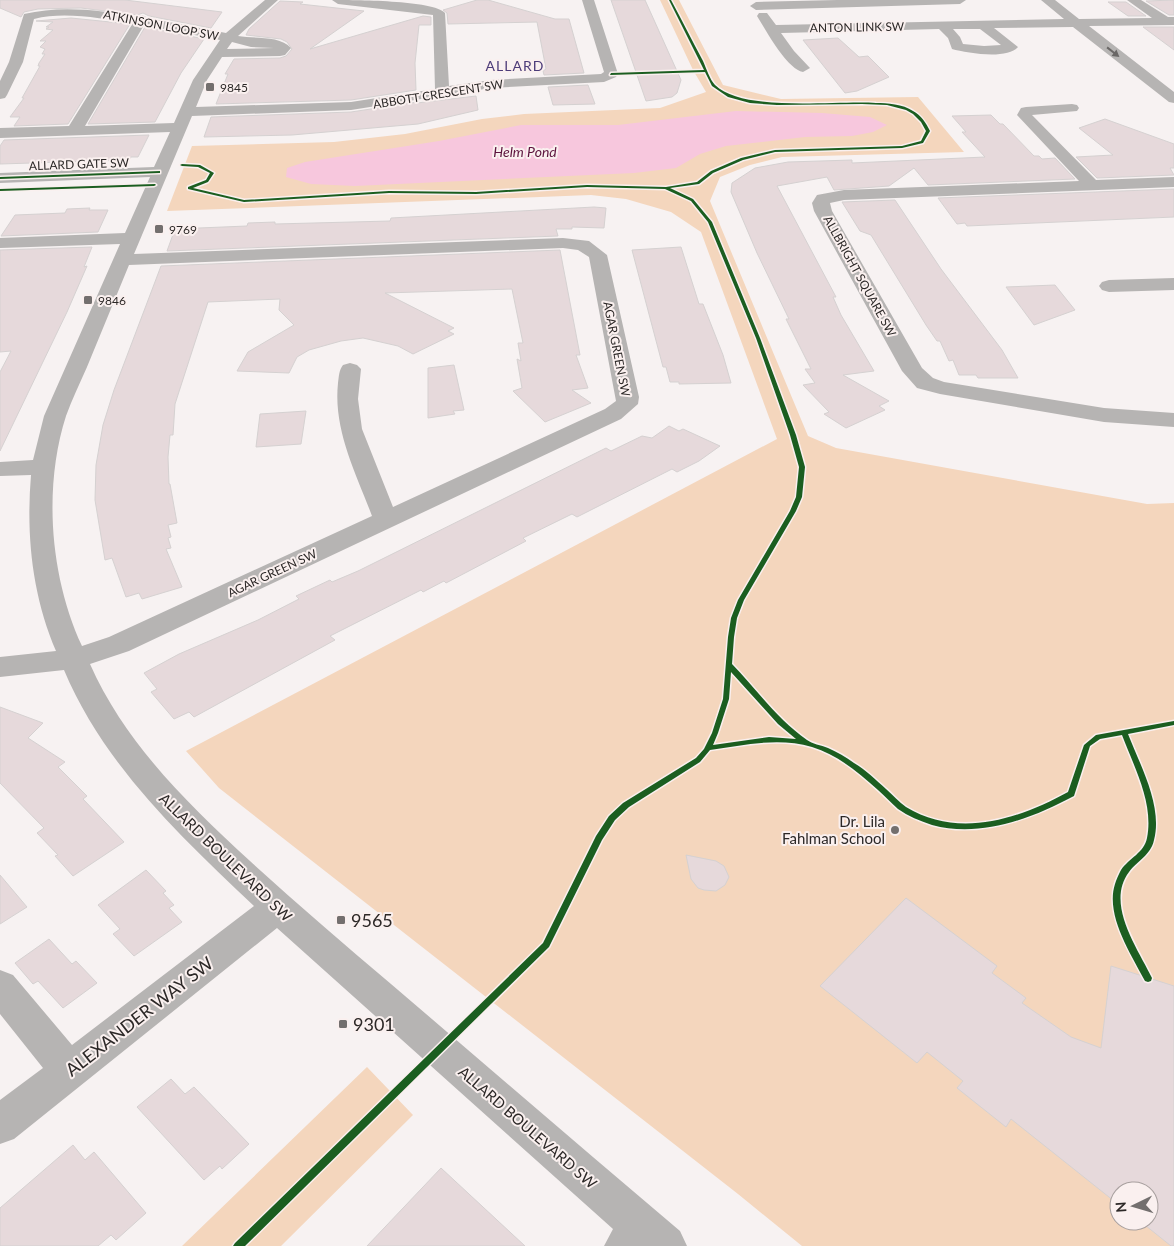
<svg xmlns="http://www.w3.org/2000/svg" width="1174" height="1246" font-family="Lato,sans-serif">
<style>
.green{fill:#f4d6bd;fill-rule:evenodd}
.water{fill:#f7c7dd}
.building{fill:#e6d9db;stroke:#d5d1d1}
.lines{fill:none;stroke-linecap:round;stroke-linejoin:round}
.minor{fill:#b6b4b3;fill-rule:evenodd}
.cycleway-casing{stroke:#faf0ef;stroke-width:3}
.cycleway{fill:#1b5e20;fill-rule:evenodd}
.oneway{fill:#6a6766}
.poi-dot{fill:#736f6e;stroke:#faf0ef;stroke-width:2}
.labels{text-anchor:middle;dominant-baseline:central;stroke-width:4;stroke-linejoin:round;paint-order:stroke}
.far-street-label{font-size:12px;fill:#2c2827;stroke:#faf0ef}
.far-poi-label{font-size:12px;fill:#2c2827;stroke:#faf0ef;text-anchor:start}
.far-neighbourhood-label{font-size:14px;letter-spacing:1px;fill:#4c3c79;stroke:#faf0ef}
.far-water-label{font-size:14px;font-style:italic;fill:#5d143e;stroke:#faf0ef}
.poi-label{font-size:15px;fill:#2c2827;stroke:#faf0ef;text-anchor:end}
.street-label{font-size:15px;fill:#2c2827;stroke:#faf0ef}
.near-poi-label{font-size:18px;fill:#2c2827;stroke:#faf0ef;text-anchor:start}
.near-street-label{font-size:18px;fill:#2c2827;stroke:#faf0ef}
</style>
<rect width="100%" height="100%" fill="#f7f2f2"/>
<path class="green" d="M660,0H679L723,85L781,99L918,97L964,152L782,157L750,165L720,177L710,201L808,436L836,448L1147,504L1174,503V1246H802L738,1194L219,788L186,751L777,439L701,232L671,212L626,199L591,195L167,211L192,146L334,142L405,134L482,119L524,114L660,108L706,92L693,70ZM1119,1191H1149V1221H1119Z
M367,1067L413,1115L281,1246H182Z"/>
<path class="water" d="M736,111L822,113L870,117L887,125L873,132L852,136L805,137L726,146L700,154L676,168L634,173L355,186L311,184L286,177L287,168L305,162L439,141L521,125H618Z"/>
<path class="building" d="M0,0H125L222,12L211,28L149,16L143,13L137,15L81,8L38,9L24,12L21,17L0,8Z
M477,0H488L555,19H569L584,73L544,75L543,71L546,69L537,22L448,24L447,13L443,10Z
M611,0H645L681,80L677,93L672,97L646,101Z
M1174,0V15H1169L1146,1Z
M280,1L303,2L300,4L364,11L310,49L423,16L431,17V25H419L415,63L416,90L351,100L216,104L228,74H225L234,59L280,58L286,56L292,49L287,42L281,39L246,35L249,29Z
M1108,2H1126L1146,16H1128Z
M71,18L130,24L68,124L14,126L20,117H10L24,98H22L40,66H38L39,63L45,54H42L45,49L40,47L46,41H40L53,30L46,29L49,27H46L53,22L36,21Z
M145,27L204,39L181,73L155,122L88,124Z
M1143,27H1174V50Z
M838,38L859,57L868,56L889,77L857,91L845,93L803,40Z
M588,85L595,104L553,105L548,87Z
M476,96L478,110L418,124L292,135L204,137L211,117L351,112L417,102V103Z
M991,115L1000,124H1003L1034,156H1039L1042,159L1055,158L1075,179L928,185L914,168L889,186L834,190L827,177L777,186L836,297H833L841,315L874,371L843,375L889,401L879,406L885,410L846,428L824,414L829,412L803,385L815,383L805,369H811L786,319H789L757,253L731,192L732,183L755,168L788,162L852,160V163L985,157L962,132H966L952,116Z
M1105,119L1174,144V168H1170L1174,175L1097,178L1076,157L1113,155L1079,128Z
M149,135L138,157H131L129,160L0,164V146L4,140Z
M1174,189V217L967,226L965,223L957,224L938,198Z
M895,200L941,269L1002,350L1018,378H978L976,375H959L953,360L949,361L940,341H937L926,325L871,235L860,231L842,202Z
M594,207L606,208L604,228L572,227V229H556L558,236L167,251L175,229L247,226L248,223L275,222V224L390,221L391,218Z
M90,208L89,210H108L98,232L1,236L15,215L65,213L67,209Z
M92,247L84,267L87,266L67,312L0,451V372L11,351L0,352V250Z
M681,247L699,304H703L723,355L731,383L679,384V382H670L666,367H663L632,250Z
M560,250L580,355H576L588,388L572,390L591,403L545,422L513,391L522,388L517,359L521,361L518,343H523L512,289L385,293L454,328L448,331L454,334L413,354L398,346L363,338L341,341L309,350L297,357L289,373L237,371L248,352L294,325L279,310L280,299L208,302L175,404L173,435H170L168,457L169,484H170L177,523L168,525L171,537L168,538L171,548L166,549L182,587L142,599L139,593L126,597L112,558L105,560L95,500L96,465L103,425L114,390L161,266Z
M1055,285L1075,310L1034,325L1006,287Z
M454,365L464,410L453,411L455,414L428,418V368Z
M306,411L301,444L256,447L260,414Z
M669,426L679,431L683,429L720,446L699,461L677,472L672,469L577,517L572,514L523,538L526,541L446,583L444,581L423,592L421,590L330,636L335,640L194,717L189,712L174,719L151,692L157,689L144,673L179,654L258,620L299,599L296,596L330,580L332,582L358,571L606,448L611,451L642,436L652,438Z
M0,707L43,723L28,738L65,762L58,767L87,796L83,799L124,842L73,876L55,856L58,855L37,833L44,828L0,783Z
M686,855L716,861L724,866L729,877L725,885L716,891L704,890L698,888L691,879Z
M146,870L166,891L163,893L174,905L169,908L182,922L134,956L113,934L120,929L98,905Z
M0,875L27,907L0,924Z
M906,898L997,966L992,973L1026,998L1022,1003L1071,1037L1101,1048L1111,966L1174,986V1246H1171L1140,1221H1149V1191H1119V1205L1011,1119L1006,1127L957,1088L963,1081L927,1052L917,1063L820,986Z
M49,939L72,964L76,961L97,983L63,1008L38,981L33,984L15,963Z
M171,1079L185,1094L194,1087L249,1144L222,1169L220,1166L204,1180L137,1107Z
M73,1145L85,1160L94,1152L146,1213L116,1240L111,1235L98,1246H0V1208Z
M441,1168L525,1246H367Z"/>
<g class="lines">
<path class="minor" d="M265,0H278L238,36C253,39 280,35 291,48L285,55L280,56L222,57L207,80L196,107L351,102L435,89L433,15L338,4L332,0C352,0 434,0 445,13L449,86L491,80L601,74L604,72L582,0H594L618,74L616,77L604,82L491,88L351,110L192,116L134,254L563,238L589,241L607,255L639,397L638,404L621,419L129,651L90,664C125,743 187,803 250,861C296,903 343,943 391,984C487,1066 583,1149 680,1231L687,1246H604L613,1229L277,928L14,1139L0,1144V1100L43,1068L0,1014V970L13,975L72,1045L254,906C180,836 104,765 64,670L0,677V657L56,651C32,595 26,535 31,475L0,476V462L33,460L44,416L120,244L0,248V238L125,233L150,177L0,183V173L154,167L170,132L0,138V128L69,126L133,23C101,19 66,11 34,19L23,62L7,95L5,98L0,99V81L9,62L24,14C61,5 100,10 137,17L142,15L148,18L226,33ZM144,25L220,40L193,80L174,123L85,126ZM232,42L251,47L274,48L227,49ZM563,248L578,250L589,257L616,401L605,409L393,507L362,429L358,399L361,369L357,365L350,363L343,365C339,370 339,376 338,383C333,430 356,473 372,516L109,637L82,646C50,577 43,488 66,416C72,399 80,383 87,367C101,333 115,299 129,265Z
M837,0H966L960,4L756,10L750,6L756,2Z
M1041,0H1055L1079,19L1152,18L1127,0H1141L1168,17H1174V25L1089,26L1174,92V103L1169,102L1073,27L994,28L1018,47C1007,60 967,53 952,49L948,38L939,29L781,33L794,51L810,68L803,72C786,68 766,30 757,16L759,13H767L776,25L1064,19ZM953,29H980L1001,45L984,46L963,44L960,37Z
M1072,104L1077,105L1079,108L1077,111L1032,115L1096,180L1174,177V187L844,200L830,203L832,211L922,368L933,378L944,382L1104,408L1174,413V427L1104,422L940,394L917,388L902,371L814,211L812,203L817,195L844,190L1079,181L1017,115L1021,108L1026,107Z
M1174,278V290L1109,292L1102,290L1099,286L1102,282L1109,280Z"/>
<g class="cycleway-casing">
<path id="cycleway" d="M669,0H671C682,20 692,41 703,61C706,68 710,80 715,85C744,113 836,100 876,103C887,103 903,104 913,111C921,115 926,123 930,131L923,143L902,148L775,152L743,160L713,173L699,184L670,188L693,199L712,222L760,338L796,435L805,467L802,497L796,511L744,600L737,618L734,637L732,664C757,690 777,719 807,740C812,744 821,745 828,748C837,752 846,757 854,763C866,770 876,780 886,789C893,795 899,802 906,807C958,839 1019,819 1068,792L1084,745L1096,735L1174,721V725L1128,734C1140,765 1163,806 1154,840C1151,855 1137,861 1129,872C1105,904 1138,949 1152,978L1151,981L1148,982L1145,981C1131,954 1105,915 1115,884C1116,880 1119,874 1121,870C1129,858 1144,853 1147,838C1154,803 1134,767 1122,735L1100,739L1090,746L1074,796C1031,819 980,838 932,825C920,821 908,816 898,809C891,803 885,796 878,790C859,773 838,755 812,747C779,737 744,745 710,750L700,762L629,807L615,820L602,840L549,947L245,1246H233L235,1243L543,943L596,836L609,816L623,803L696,758L704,749L712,733L723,699L728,637L731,618L738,600L790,511L796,497L799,467L790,435L756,338L708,222L691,201L665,189L587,187L476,194L389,193L244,202L188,189V187L206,180L210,173L198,167L182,166L180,165L182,164L200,165L214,173L208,182L193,188L244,200L389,191L476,192L587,185L666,187L697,182L711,171L741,158L775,150L902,146L921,141L926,131L921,122L913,114L906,110L887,105L862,104L777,105L750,103L728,97L712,86L705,72L610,75L611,73L704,70ZM731,672L778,724L796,739L769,737L713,745L718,733L729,699Z
M160,171V173H159L0,179V177Z
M155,184L156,185L154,186L0,191V189Z"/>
</g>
<use href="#cycleway" class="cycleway"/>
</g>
<defs><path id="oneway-solid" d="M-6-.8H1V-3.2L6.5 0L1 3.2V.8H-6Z" transform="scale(1.25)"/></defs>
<use class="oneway" href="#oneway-solid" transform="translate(1113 52) rotate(38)"/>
<g class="poi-dot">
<rect x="205" y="82" width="10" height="10" rx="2.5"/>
<rect x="154" y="224" width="10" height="10" rx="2.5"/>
<rect x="83" y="295" width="10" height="10" rx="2.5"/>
<circle cx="895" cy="830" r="5"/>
<rect x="336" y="915" width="10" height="10" rx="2.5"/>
<rect x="338" y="1019" width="10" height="10" rx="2.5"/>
</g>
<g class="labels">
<g class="far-street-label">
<text transform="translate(161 25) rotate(11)">ATKINSON LOOP SW</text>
<text transform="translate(857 27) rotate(-1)">ANTON LINK SW</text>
<text transform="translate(438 94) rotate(-9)">ABBOTT CRESCENT SW</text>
<text transform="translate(79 164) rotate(-2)">ALLARD GATE SW</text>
<text transform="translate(860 276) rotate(61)">ALLBRIGHT SQUARE SW</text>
<text transform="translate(617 349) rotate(79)">AGAR GREEN SW</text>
<text transform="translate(272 573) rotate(-25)">AGAR GREEN SW</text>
</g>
<g class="far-poi-label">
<text x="220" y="87">9845</text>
<text x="169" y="229">9769</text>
<text x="98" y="300">9846</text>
</g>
<g class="far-neighbourhood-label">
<text x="515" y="65">ALLARD</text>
</g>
<g class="far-water-label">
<text x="525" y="151">Helm Pond</text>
</g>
<g class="poi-label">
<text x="885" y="821">Dr. Lila<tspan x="885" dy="17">Fahlman School</tspan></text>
</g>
<g class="street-label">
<text transform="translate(226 857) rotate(44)">ALLARD BOULEVARD SW</text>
<text transform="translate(528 1127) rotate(41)">ALLARD BOULEVARD SW</text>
</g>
<g class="near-poi-label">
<text x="351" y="920">9565</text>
<text x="353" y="1024">9301</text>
</g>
<g class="near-street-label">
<text transform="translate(139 1016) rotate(-38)">ALEXANDER WAY SW</text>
</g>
</g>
<g transform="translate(1134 1206) rotate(265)"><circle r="24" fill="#faf0ef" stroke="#a8a09f"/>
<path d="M0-4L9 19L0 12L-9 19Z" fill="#736f6e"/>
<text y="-8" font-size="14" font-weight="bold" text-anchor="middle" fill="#2c2827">N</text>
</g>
</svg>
